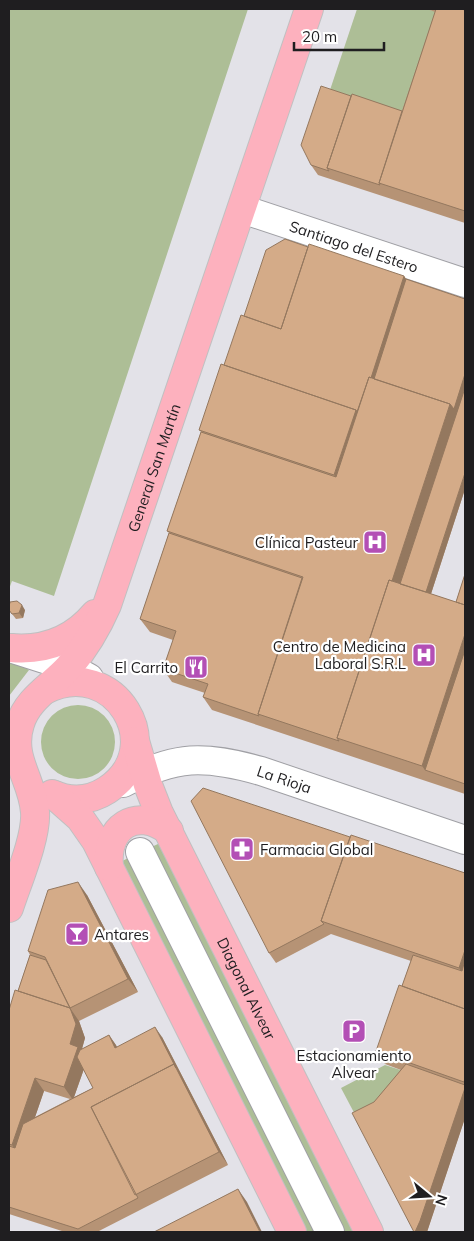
<svg xmlns="http://www.w3.org/2000/svg" width="474" height="1241" font-family="Mulish,sans-serif">
<style>
.green{fill:#adbe96}
.lines{fill:none;stroke-linecap:round;stroke-linejoin:round}
.minor-casing{stroke:#a0a0a5;stroke-width:30}
.major-casing{stroke:#c0c0c1;stroke-width:30}
.minor{stroke:#fff;stroke-width:28}
.major{stroke:#fdb1be;stroke-width:28}
.wall{fill:#b69375;fill-rule:evenodd}
.shaded-wall{fill:#94785f}
.building{fill:#d4ab88;stroke:#94785f}
.labels{text-anchor:middle;dominant-baseline:central;stroke-width:4.5;stroke-linejoin:round;paint-order:stroke}
.street-label{font-size:15px;fill:#1f1e20;stroke:#fff}
.poi-label{font-size:15px;fill:#1f1e20;stroke:#fff;text-anchor:end}
</style>
<rect width="100%" height="100%" fill="#e3e2e8"/>
<path class="green" d="M9,9H248L54,596L12,581L9,589Z
M357,9H427L449,16L413,125L328,96Z
M9,659L29,670L9,696Z
M41 742a37 37 0 1 1 74 0a37 37 0 1 1-74 0Z
M160,843L354,1232H305L120,862Z
M385,1065L413,1074L359,1122L341,1088Z"/>
<g class="lines">
<g class="minor-casing">
<g id="minor">
<path id="s1" d="M242,209L465,283"/>
<path d="M10,648L69,667L89,678"/>
<path id="s2" d="M123,783C176,755 204,755 261,771L465,840"/>
<path d="M140,852L330,1232"/>
</g>
</g>
<g class="major-casing">
<g id="major">
<path d="M11,648C45,651 73,640 95,614"/>
<path d="M45,690C114,654 171,748 107,790C90,801 70,802 52,794"/>
<path id="s3" d="M135,741L148,785L159,813L369,1232"/>
<path d="M54,795L80,818L96,841L292,1232"/>
<path d="M109,867C105,827 136,806 169,831"/>
<path id="s4" d="M9,908C17,883 37,837 35,812C33,780 9,758 20,724C27,699 52,686 69,667C85,648 97,628 107,605L309,9"/>
</g>
</g>
<use href="#minor" class="minor"/>
<use href="#major" class="major"/>
</g>
<path class="wall" d="M427,9H465V223L318,175L311,165L351,96L402,111L435,12Z
M404,276L406,279L465,299V489L431,594L456,602L465,574V794L212,710L203,697L205,693L172,682L163,669L173,640L150,632L140,619L169,533L167,531L201,432L199,430L244,316Z
M9,610H25L23,618L16,619Z
M350,837L465,873V1118L427,1232H414L374,1102L401,1070L385,1064L376,1051L402,986L411,961L331,934L276,963L269,953Z
M87,895L138,992L79,1021L85,1038L82,1049L109,1035L117,1047L162,1037L228,1165L97,1232H65L9,1214V1010L18,991L30,955L28,951ZM84,1069L93,1088L74,1097ZM44,1091L70,1099L35,1117Z"/>
<path class="shaded-wall" d="M404,276L413,289L346,492L334,475L356,410Z
M465,374V405L403,594L340,739L450,404Z
M465,473V489L427,606L423,601Z
M22,605L25,610L23,618L19,613Z
M465,634V690L425,770L422,766Z
M78,882L87,895L138,992L128,979Z
M465,950V977L459,968Z
M70,1008L79,1021L85,1038L81,1052L87,1060L73,1100L64,1087L70,1044Z
M155,1027L162,1037L228,1165L219,1152Z
M109,1035L116,1045L122,1058L115,1048Z
M35,1078L44,1091L21,1158L12,1145Z
M465,1088V1118L427,1232H415Z
M238,1189L247,1202L262,1232H260Z"/>
<path class="building" d="M436,9H461L465,10V211L379,183Z
M321,86L351,96L327,168L329,171L311,165L301,145Z
M352,94L402,111L379,183L380,185L327,168Z
M285,239L308,247L281,329L244,316L266,250Z
M309,244L404,276L371,378L369,377L357,412L356,410L224,365L241,315L281,329Z
M406,279L465,299V374L454,409L450,404L374,379Z
M221,364L356,410L334,475L199,430Z
M369,377L450,404L392,581L389,580L337,738L339,741L258,714L303,577L167,531L201,432L336,477Z
M465,388V473L426,592L400,584Z
M169,533L302,578L258,714L259,716L203,697L208,684L163,669L176,631L140,619Z
M465,574V605L456,602Z
M389,580L465,605V634L422,766L337,738Z
M17,601L22,605L19,613L12,614L9,610V607L10,602Z
M465,650V784L425,770Z
M203,788L350,837L321,921L324,924L269,953L191,801Z
M351,835L465,873V950L459,968L321,921Z
M78,882L128,979L70,1008L45,957L28,951L48,890Z
M30,955L46,960L70,1008L18,991Z
M413,955L462,971L465,960V1009L402,986Z
M399,985L465,1009V1078L464,1082L376,1051Z
M15,990L70,1008L76,1024L70,1044L78,1047L64,1087L35,1078L12,1145L9,1144V1010Z
M155,1027L176,1068L174,1064L91,1107L138,1198L78,1229L9,1207V1146L15,1148L23,1124L93,1088L77,1057L80,1050L109,1035L115,1048Z
M174,1064L219,1152L135,1195L91,1107Z
M406,1064L465,1085V1088L420,1221L415,1232H414L352,1113L374,1102Z
M238,1189L260,1232H154Z"/>
<defs>
<g id="hospital-square" transform="scale(1.25)"><rect x="-9" y="-9" width="18" height="18" rx="4" fill="#b34fb5" stroke="#fff"/><path d="M-5-5h3v3.5h4V-5h3V5h-3V1.5h-4V5h-3Z" fill="#fff"/></g>
<g id="restaurant-square" transform="scale(1.25)"><rect x="-9" y="-9" width="18" height="18" rx="4" fill="#b34fb5" stroke="#fff"/><path d="M-5-6h1v4h1v-4h1v4h1v-4h1v5L-1.5 .5V6h-2V.5L-5-1ZM5-6V6H3V1.5H1.5Q1.5-4 5-6Z" fill="#fff"/></g>
<g id="pharmacy-square" transform="scale(1.25)"><rect x="-9" y="-9" width="18" height="18" rx="4" fill="#b34fb5" stroke="#fff"/><path d="M-2-6h4v4h4v4h-4v4h-4v-4h-4v-4h4Z" fill="#fff"/></g>
<g id="bar-square" transform="scale(1.25)"><rect x="-9" y="-9" width="18" height="18" rx="4" fill="#b34fb5" stroke="#fff"/><path d="M-6-5H6L.8 .8V4.5H3.5V6h-7V4.5H-.8V.8Z" fill="#fff"/></g>
<g id="parking-square" transform="scale(1.25)"><rect x="-9" y="-9" width="18" height="18" rx="4" fill="#b34fb5" stroke="#fff"/><path d="M-3.5-5.5H1a3.5 3.5 0 0 1 0 7H-1V5.5H-3.5ZM-1-3.4V-.6H.8a1.4 1.4 0 0 0 0-2.8Z" fill="#fff"/></g>
</defs>
<g fill-rule="evenodd">
<use href="#hospital-square" x="375" y="542"/>
<use href="#hospital-square" x="424" y="655"/>
<use href="#restaurant-square" x="196" y="667"/>
<use href="#pharmacy-square" x="242" y="849"/>
<use href="#bar-square" x="77" y="934"/>
<use href="#parking-square" x="354" y="1031"/>
</g>
<g class="labels">
<g class="street-label">
<text stroke="none"><textPath href="#s1" startOffset="118">Santiago del Estero</textPath></text>
<text stroke="none"><textPath href="#s4" startOffset="485">General San Martín</textPath></text>
<text stroke="none"><textPath href="#s2" startOffset="168">La Rioja</textPath></text>
<text stroke="none"><textPath href="#s3" startOffset="272">Diagonal Alvear</textPath></text>
</g>
<g class="poi-label">
<text x="358" y="542">Clínica Pasteur</text>
<text x="406" y="646">Centro de Medicina<tspan x="406" dy="17">Laboral S.R.L</tspan></text>
<text x="178" y="667">El Carrito</text>
<text x="260" y="849" text-anchor="start">Farmacia Global</text>
<text x="94" y="934" text-anchor="start">Antares</text>
<text x="354" y="1055" text-anchor="middle">Estacionamiento<tspan x="354" dy="17">Alvear</tspan></text>
</g>
</g>
<rect width="474" height="1241" fill="none" stroke="#1f1e20" stroke-width="20"/>
<g transform="translate(429 1196) rotate(108)" stroke="#ffffff" stroke-width="4" paint-order="stroke">
<path d="M0-4L9 19L0 12L-9 19Z" fill="#1f1e20"/>
<text y="-8" font-size="14" font-weight="bold" text-anchor="middle" fill="#1f1e20">N</text>
</g>
<path d="M294 42v8h90v-8" fill="none" stroke="#1f1e20" stroke-width="2.5"/>
<text x="302" y="42" font-size="15" fill="#1f1e20" stroke="#ffffff" stroke-width="4" paint-order="stroke">20 m</text>
</svg>
